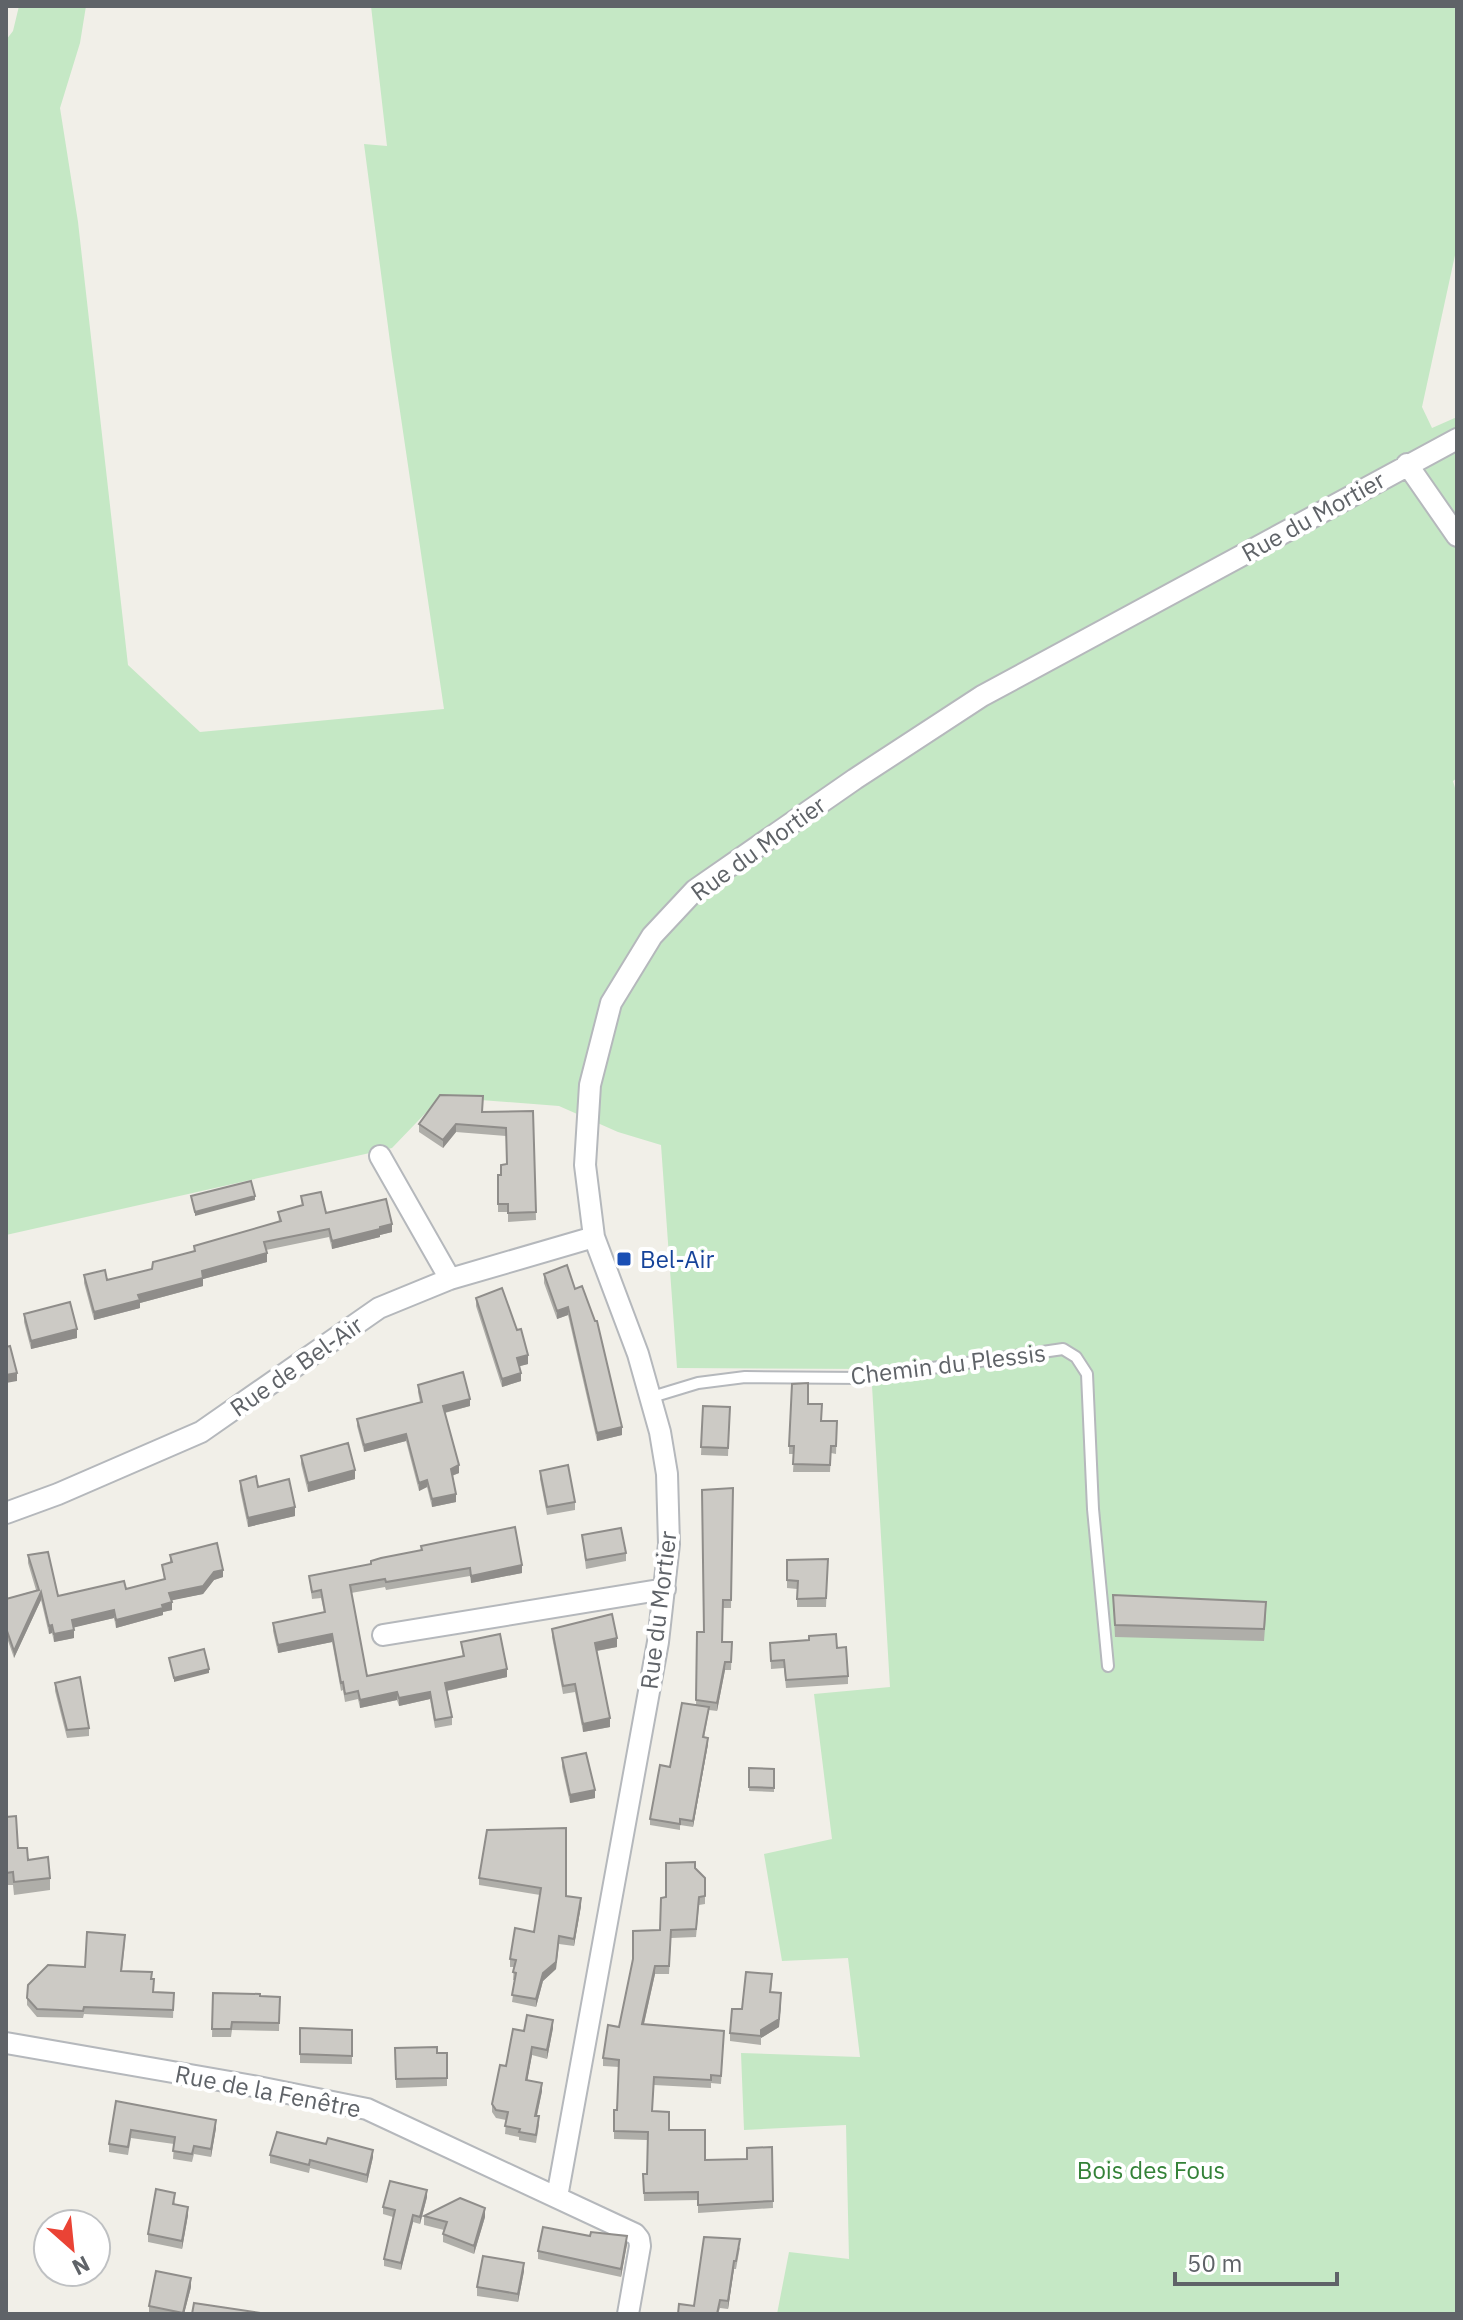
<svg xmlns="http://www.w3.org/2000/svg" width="1463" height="2320" font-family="'IBM Plex Sans',sans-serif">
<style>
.green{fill:#c5e8c5}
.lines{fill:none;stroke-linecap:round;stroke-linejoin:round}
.service-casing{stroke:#b5b8bc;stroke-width:14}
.minor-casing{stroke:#b5b8bc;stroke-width:24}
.service{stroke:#fff;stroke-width:10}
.minor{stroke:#fff;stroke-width:20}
.wall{fill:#afaea9}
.shaded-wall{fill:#8f8d8a}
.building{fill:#cccac5;stroke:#8f8d8a;stroke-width:2}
.transit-dot{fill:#1a4fb4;stroke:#fff;stroke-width:3}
.labels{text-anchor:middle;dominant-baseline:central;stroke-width:8;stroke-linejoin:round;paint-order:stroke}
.street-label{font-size:24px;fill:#5f6368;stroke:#fff}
.transit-label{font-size:24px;fill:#164399;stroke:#fff;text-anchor:start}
.park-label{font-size:24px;fill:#348238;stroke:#fff}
</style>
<rect width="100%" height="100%" fill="#f1efe8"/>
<path class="green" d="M19,6H86L80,43L60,108L78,222L128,665L200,732L444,709L392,357L364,144L387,146L371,6H1457V246L1422,407L1432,428L1457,417V778L1453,781L1457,795V2314H777L789,2252L849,2259L846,2125L744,2130L741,2053L860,2057L848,1958L782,1961L764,1854L832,1839L814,1694L890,1687L871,1369L677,1368L661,1145L618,1132L559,1106L441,1097L392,1148L6,1235V40L13,31Z"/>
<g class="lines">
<g class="service-casing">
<path id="service" d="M652,1397L698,1383L745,1377L863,1378L1063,1349L1076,1357L1087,1374L1093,1509L1108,1666"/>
</g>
<g class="minor-casing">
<path id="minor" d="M1407,464L1457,536
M380,1156L450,1279
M6,1513L58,1494L201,1432L379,1308L450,1279L594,1237
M383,1635L665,1589
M6,2043L253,2086L367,2109L635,2234L639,2239L640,2246L628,2314
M557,2197L658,1642L669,1544L667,1474L660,1432L638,1354L594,1237L585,1165L590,1085L611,1003L652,936L695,890L855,779L982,696L1457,439"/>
</g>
<use href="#service" class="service"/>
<use href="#minor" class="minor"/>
</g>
<path class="wall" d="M533,1111L536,1220L508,1222V1212H498V1175H501L507,1164L506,1136L456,1132L443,1148L419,1132V1124L483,1112Z
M301,1196L326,1213L392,1232L380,1235V1237L332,1249L329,1237L266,1250L267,1262L203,1279V1286L140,1303V1308L94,1320L84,1283V1275L107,1280L152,1269L194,1251V1246L279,1222L278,1212L302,1206Z
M544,1274L575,1289L595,1321L622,1435L597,1441L568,1315L557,1319L544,1283Z
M476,1298L528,1364L519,1366L521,1381L502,1387L476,1306Z
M24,1314L77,1338L31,1349L24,1322Z
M418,1385L470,1406L445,1413L459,1473L452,1476L456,1502L432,1507L427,1487L419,1491L406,1441L364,1452L357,1426V1419L420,1402L418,1392Z
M808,1404L821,1421H837L836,1454L831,1453L830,1472H793L794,1454H789V1446Z
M703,1406L730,1407L728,1456L701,1455Z
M301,1456L355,1479L308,1492L301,1464Z
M540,1471L575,1502V1510L547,1515L540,1479Z
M240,1481L258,1487L295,1516L248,1527L240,1490Z
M733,1488L731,1608H723L722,1642H732L731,1670H725L717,1711L709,1710L704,1738L708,1744L693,1827L680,1825V1830L650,1825V1819L696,1705L697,1632H704Z
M582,1535L626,1553V1561L586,1569Z
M28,1555L58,1596L126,1589L164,1579L162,1565L170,1563V1555L223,1577L214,1580L203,1594L171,1600L172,1610L163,1612V1615L116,1628L114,1618L74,1627V1638L54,1642L52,1633L49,1634L41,1600L14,1658L6,1635V1599L36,1590L28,1563Z
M381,1558L522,1573L471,1583L470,1576L386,1590L385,1587L351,1593L367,1676L463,1657L461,1642L507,1677L447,1691L452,1717V1725L435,1728L430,1699L399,1706L397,1700L360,1708L358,1699L345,1702L343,1690L341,1691L332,1642L278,1653L273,1631V1623L324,1612L321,1598L312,1599L309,1576L371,1564Z
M828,1559L826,1607H797V1589L787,1588V1560Z
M1113,1595L1266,1614L1264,1641L1115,1637Z
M552,1629L617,1647L597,1651L610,1727L583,1732L575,1692L563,1694L552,1637Z
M770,1643L837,1648L848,1676V1684L786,1688L784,1668L771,1669Z
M55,1683L89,1728V1736L67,1738L55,1691Z
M562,1758L595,1798L570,1803L562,1767Z
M749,1768L774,1769V1792L749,1791Z
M6,1817L18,1848L28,1860L50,1878V1890L14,1895L13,1885H6Z
M487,1830L566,1896L581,1906L574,1946L559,1944L556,1969L543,1981L536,2007L512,2002L515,1980H513L514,1967H510V1959L534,1932L540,1895L479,1885V1878Z
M695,1868L705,1878V1904L699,1905L696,1937L671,1938L669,1974H655L644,2024L724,2031L721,2084L711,2083V2088L654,2085L652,2111L669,2130L705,2160L747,2159L772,2147L773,2208L698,2213V2200L644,2201L643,2174H647V2140L614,2139V2110H617L619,2067L603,2066V2058L619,2027L660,1930L666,1897Z
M125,1942L122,1971L152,1979L154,1992L174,1993L173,2018L84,2014L83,2018L37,2017L27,2005V1998L85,1967Z
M772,1982L771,1992L781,2002L779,2027L761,2038V2045L730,2041V2033L742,2009Z
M213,1993L280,1997L279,2031L232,2030L231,2037H212Z
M300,2028L352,2030V2064L300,2063Z
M553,2028L547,2059L532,2055L527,2080L542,2091L537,2116L539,2125L536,2143L519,2140V2137L505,2134L506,2120L496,2118L492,2112V2104L506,2066L524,2031Z
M395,2048L437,2053H447V2086L396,2088Z
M116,2101L216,2128L211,2157L194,2154L192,2162L173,2159L174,2144L131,2138L128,2155L109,2152V2144Z
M270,2155L373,2157L367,2183L310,2168L309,2173L270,2163Z
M427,2197L420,2224L413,2222L401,2270L384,2266V2259L393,2217L383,2214V2207Z
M175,2201L174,2205L188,2215L182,2249L148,2242V2234Z
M424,2216L485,2217L474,2254L443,2242V2234L444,2230L424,2225Z
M627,2244L621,2277L538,2259V2251Z
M740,2247L736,2269H734L728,2309L720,2308L718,2314H678L694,2306Z
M524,2271L518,2302L477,2296V2287Z
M191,2287L184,2314H149V2306Z"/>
<path class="shaded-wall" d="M456,1124V1132L443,1148V1140Z
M255,1196V1200L195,1216V1212Z
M392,1224V1232L380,1235V1237L332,1249V1241Z
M267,1253V1262L203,1279V1286L140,1303V1308L94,1320V1312L202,1271Z
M568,1307V1315L557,1319V1311Z
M77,1329V1338L31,1349V1341Z
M528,1355V1364L517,1367V1358Z
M17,1373V1381L6,1383V1375Z
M521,1373V1381L502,1387V1379Z
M470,1399V1406L443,1413V1406Z
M622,1427V1435L597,1441V1433Z
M406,1434V1441L364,1452V1445Z
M459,1465V1473L451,1476V1469Z
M355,1470V1479L308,1492V1483Z
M427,1480V1487L419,1491V1483Z
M456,1494V1502L432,1507V1499Z
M295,1507V1516L248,1527V1518Z
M522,1565V1573L471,1583V1576Z
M223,1570V1577L214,1580L203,1594L169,1601V1593L214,1572Z
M41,1592V1600L14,1658V1651Z
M172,1602V1610L163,1612V1615L116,1628V1620Z
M114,1610V1618L72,1628V1620Z
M52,1625V1633L49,1634V1626Z
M74,1630V1638L54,1642V1634Z
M332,1634V1642L278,1653V1645Z
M617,1638V1647L595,1651V1643Z
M725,1662V1670L717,1711V1703Z
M209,1669V1673L174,1682V1678Z
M507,1669V1677L445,1691V1683Z
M397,1692V1700L360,1708V1700Z
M430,1692V1699L399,1706V1698Z
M610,1718V1727L583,1732V1724Z
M708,1738V1744L693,1827V1821Z
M595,1790V1798L570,1803V1795Z
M581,1898V1906L574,1946V1939Z
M559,1936L556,1969L543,1981L536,2007V1999L543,1973Z
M655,1966V1974L642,2032V2024Z
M781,2002L779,2027L761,2038V2030Z
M553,2020V2028L547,2059V2050Z
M532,2047V2055L526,2088V2080Z
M542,2083V2091L535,2124V2116Z
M216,2120V2128L211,2157V2149Z
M373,2150V2157L367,2183V2175Z
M427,2190V2197L420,2224V2217Z
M188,2207V2215L182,2249V2241Z
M485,2208V2217L474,2254V2246Z
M413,2215V2222L401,2270V2263Z
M627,2236V2244L621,2277V2269Z
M734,2261V2269L728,2309V2301Z
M524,2263V2271L518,2302V2294Z
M191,2278V2287L184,2314H183Z"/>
<path class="building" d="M440,1095L483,1096L482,1112L533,1111L536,1212L508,1213V1204H498V1175H501V1165L507,1164L506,1128L456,1124L443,1140L419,1124Z
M251,1181L255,1196L195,1212L191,1196Z
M321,1192L326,1213L386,1199L392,1224L380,1227V1229L332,1241L329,1229L264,1242L267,1253L202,1271L203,1278L138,1295L140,1300L94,1312L84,1275L105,1270L107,1280L152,1269L153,1262L195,1251L194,1246L281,1221L278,1212L303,1205L301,1196Z
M567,1265L575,1289L582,1286L595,1321H597L622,1427L597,1433L568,1307L557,1311L544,1274Z
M502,1288L517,1330L521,1329L528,1355L517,1358L521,1373L502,1379L476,1298Z
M70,1302L77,1329L31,1341L24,1314Z
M10,1346L17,1373L6,1375V1347Z
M463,1372L470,1399L443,1406L459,1465L451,1469L456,1494L432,1499L427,1480L419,1483L406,1434L364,1445L357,1419L422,1402L418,1385Z
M808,1383V1404H822L821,1421H837L836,1446H831L830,1465L793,1464L794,1446H789L792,1384Z
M703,1406L730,1407L728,1448L701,1447Z
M348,1443L355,1470L308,1483L301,1456Z
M568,1465L575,1502L547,1507L540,1471Z
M256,1476L258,1487L289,1479L295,1507L248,1518L240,1481Z
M733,1488L731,1600H723L722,1642H732L731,1662H725L717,1703L696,1700L697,1632H704L702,1490Z
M515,1527L522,1565L471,1576L470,1568L386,1582L385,1579L350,1585L367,1676L464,1656L461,1642L500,1634L507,1669L445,1683L452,1717L435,1720L430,1692L399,1698L397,1692L360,1700L358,1691L345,1694L343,1682L341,1683L332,1634L278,1645L273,1623L325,1612L321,1590L312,1592L309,1576L371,1564V1561L381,1558L422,1550L421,1546Z
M621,1528L626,1553L586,1560L582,1535Z
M217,1543L223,1570L214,1572L203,1586L169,1593L172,1602L162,1605L163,1608L116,1620L114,1610L72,1620L74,1630L54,1634L52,1625L49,1626L41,1592L14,1651L6,1628V1599L39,1590L28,1555L48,1552L58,1596L124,1581L126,1589L165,1579L162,1565L172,1562L170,1555Z
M828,1559L826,1598L797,1599L798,1581L787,1580V1560Z
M1113,1595L1266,1602L1264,1629L1115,1625Z
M612,1614L617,1638L595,1643L610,1718L583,1724L575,1684L563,1686L552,1629Z
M836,1634L837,1648L846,1647L848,1676L786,1680L784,1660L771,1661L770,1643L809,1640V1636Z
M204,1649L209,1669L174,1678L169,1658Z
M80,1677L89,1728L67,1730L55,1683Z
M682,1703L709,1707L703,1737L708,1738L693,1821L680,1819V1824L650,1819L660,1765L670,1767Z
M586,1753L595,1790L570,1795L562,1758Z
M749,1768L774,1769V1788L749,1787Z
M16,1816L18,1848H27L28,1860L48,1857L50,1878L14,1882L13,1872L6,1873V1817Z
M566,1828V1896L581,1898L574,1939L559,1936L556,1962L543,1973L536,1999L512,1995L516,1973L513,1972L516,1960L510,1959L515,1928L534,1932L541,1888L479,1878L487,1830Z
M695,1862V1868L705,1878V1896L699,1897L696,1929L671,1930L669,1966H655L642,2024L724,2031L721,2076L711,2075V2080L654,2077L652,2111L669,2112V2130H705V2160L747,2159V2148L772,2147L773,2201L698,2205V2192L644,2193L643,2174H647L648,2132L614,2131V2110H617L619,2060L603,2058L608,2025L619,2027L633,1959V1931L660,1930L661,1898L666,1897V1863Z
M87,1932L125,1935L121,1971L152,1972L151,1979H154L153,1992L174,1993L173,2010L84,2007L83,2011L37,2009L27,1998L28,1985L48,1965L85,1967Z
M746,1972L772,1974L770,1992L781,1993L779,2019L761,2030V2036L730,2033L732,2009H742Z
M213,1993L260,1994V1996L280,1997L279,2023L232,2022L231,2029H212Z
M527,2015L553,2020L547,2050L532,2047L526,2080L542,2083L535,2116H539L536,2135L519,2132L520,2129L505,2126L508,2112L496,2110L492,2104L500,2065L506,2066L513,2029L524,2031Z
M300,2028L352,2030V2056L300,2054Z
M437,2047V2053H447V2078L396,2079L395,2048Z
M116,2101L216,2120L211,2149L194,2146L192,2154L173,2151L175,2137L131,2130L128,2147L109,2144Z
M277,2132L326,2144L328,2138L373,2150L367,2175L310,2160L309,2165L270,2155Z
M390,2181L427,2190L420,2217L413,2215L401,2263L384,2259L395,2210L383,2207Z
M156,2189L175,2193L173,2204L188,2207L182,2241L148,2234Z
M460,2198L485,2208L474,2246L443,2234L447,2222L424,2216Z
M543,2227L590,2236L591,2232L627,2236L621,2269L538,2251Z
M704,2237L740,2239L736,2261H734L728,2301L720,2300L717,2314H678L679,2304L694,2306Z
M483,2256L524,2263L518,2294L477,2287Z
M156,2271L191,2278L183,2313L149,2306Z
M194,2303L267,2314H192Z"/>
<rect class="transit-dot" x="616" y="1251" width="16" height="16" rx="4"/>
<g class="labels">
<g class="street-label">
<text transform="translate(1313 516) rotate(-29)">Rue du Mortier</text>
<text transform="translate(758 848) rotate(-36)">Rue du Mortier</text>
<text transform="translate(948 1364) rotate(-7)">Chemin du Plessis</text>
<text transform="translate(296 1366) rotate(-35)">Rue de Bel-Air</text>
<text transform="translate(658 1610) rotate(-83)">Rue du Mortier</text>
<text transform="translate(268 2091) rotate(11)">Rue de la Fenêtre</text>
</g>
<g class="transit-label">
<text x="640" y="1259">Bel-Air</text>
</g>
<g class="park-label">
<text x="1151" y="2170">Bois des Fous</text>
</g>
</g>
<rect width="1463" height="2320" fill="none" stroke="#5f6368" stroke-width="16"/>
<g transform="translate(72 2248) rotate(153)"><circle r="38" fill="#ffffff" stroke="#bfc1c3" stroke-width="2"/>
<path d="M0-6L14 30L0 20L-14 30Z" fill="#ea4335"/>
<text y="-12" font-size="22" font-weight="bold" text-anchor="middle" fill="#5f6368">N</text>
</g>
<path d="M1175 2272v12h162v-12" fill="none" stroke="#5f6368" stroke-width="4"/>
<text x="1187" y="2272" font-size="24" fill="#5f6368" stroke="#ffffff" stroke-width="6" paint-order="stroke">50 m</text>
</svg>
